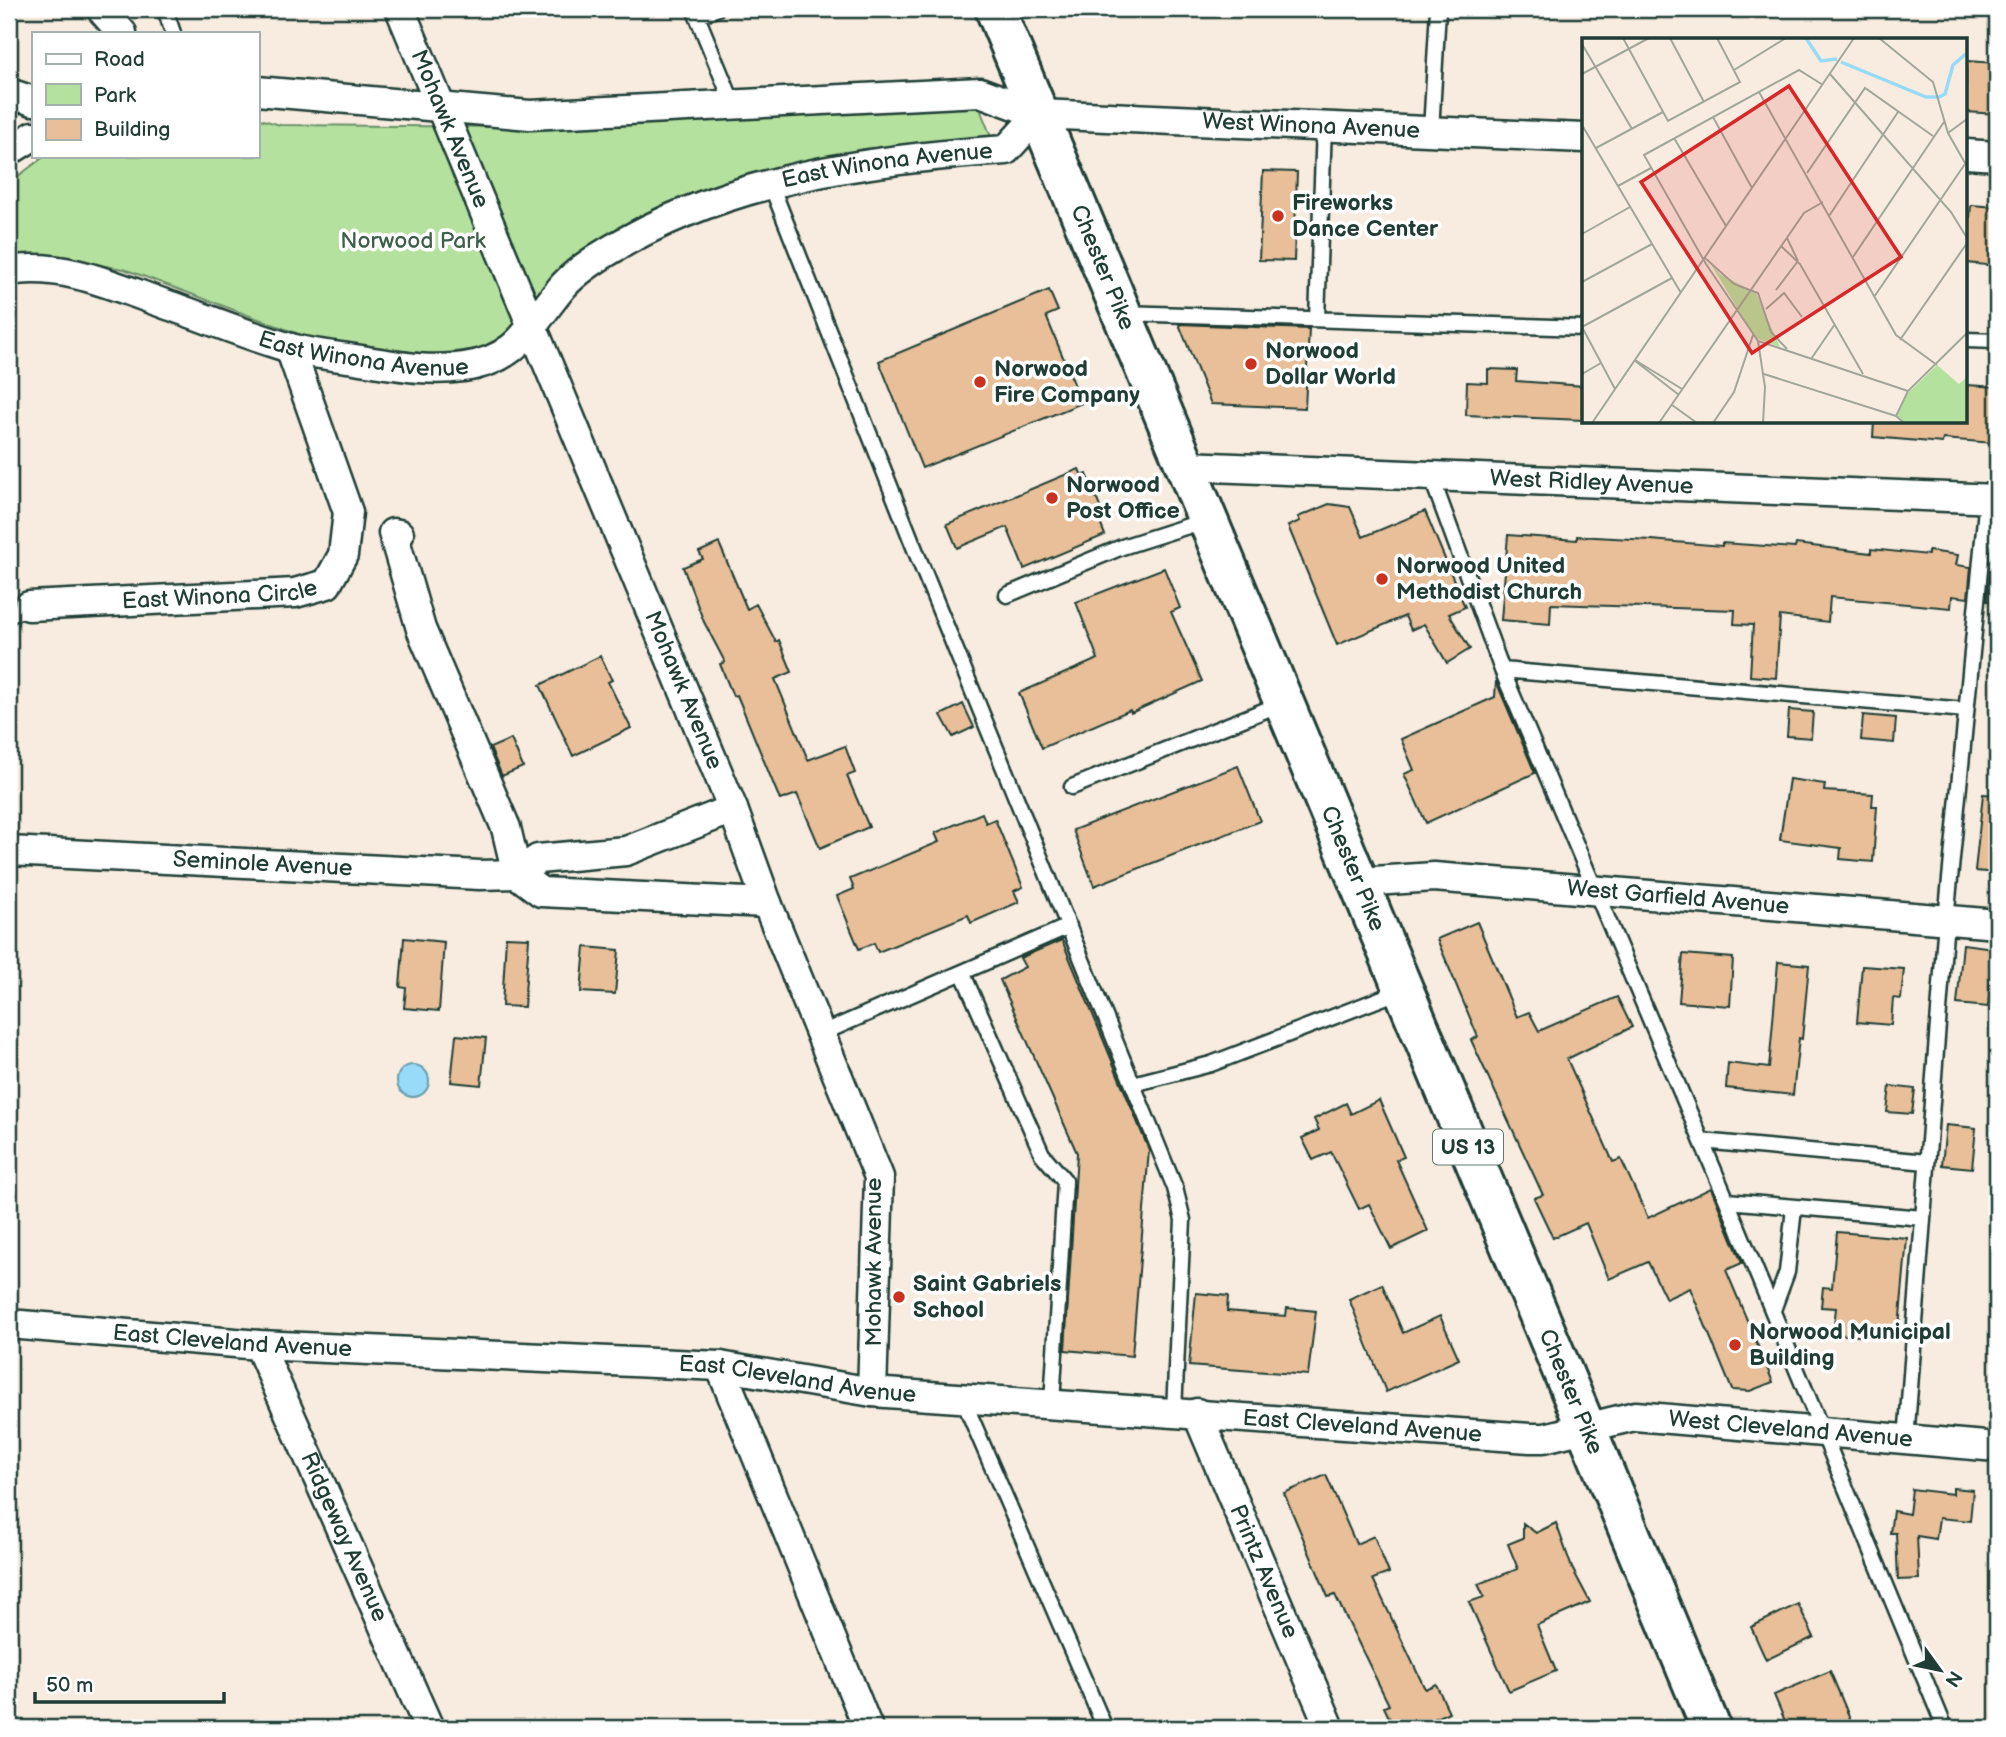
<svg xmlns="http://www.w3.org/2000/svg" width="2006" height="1737" font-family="'Balsamiq Sans',sans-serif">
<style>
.green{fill:#b5e19e;stroke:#6a8f69;stroke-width:2}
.water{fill:#97dbf9;stroke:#679caa;stroke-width:2}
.building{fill:#e8bf98;stroke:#1f3d34;stroke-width:2}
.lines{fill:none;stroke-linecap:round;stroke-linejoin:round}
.lane-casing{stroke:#1f3d34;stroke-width:19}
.street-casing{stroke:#1f3d34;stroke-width:33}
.primary-casing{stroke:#1f3d34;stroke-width:44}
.lane{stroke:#fff;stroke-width:14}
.street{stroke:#fff;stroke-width:28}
.primary{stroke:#fff;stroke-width:38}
.poi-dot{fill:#c8321e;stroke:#fff;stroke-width:2.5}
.labels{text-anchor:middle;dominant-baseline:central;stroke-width:7;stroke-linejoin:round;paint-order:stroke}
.shield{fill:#fff;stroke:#627771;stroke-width:2}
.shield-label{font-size:21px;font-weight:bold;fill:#1f3d34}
.street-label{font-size:23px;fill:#1f3d34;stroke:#fff}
.poi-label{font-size:23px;font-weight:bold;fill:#1f3d34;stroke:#fff;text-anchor:start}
.park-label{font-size:23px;fill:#3d5e49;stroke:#fff}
.inset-river{fill:none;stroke:#97dbf9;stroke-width:3.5}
.inset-road{fill:none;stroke:#a1a69b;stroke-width:2}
.view{fill:#d62828;fill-opacity:0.15;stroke:#d62828;stroke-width:3.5}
.inset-edge{fill:none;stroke:#1f3d34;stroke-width:3.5}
</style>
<rect width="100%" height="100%" fill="#f8ece0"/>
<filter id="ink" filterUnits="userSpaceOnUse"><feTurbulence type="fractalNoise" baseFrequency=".0143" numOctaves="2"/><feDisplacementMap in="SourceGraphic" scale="14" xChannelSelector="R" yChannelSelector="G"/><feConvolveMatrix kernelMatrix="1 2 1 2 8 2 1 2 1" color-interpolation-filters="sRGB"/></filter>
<g filter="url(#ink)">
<path class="green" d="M978,104L992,139L732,182L521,321L501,341L480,349L407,357L307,337L124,269L46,257L9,266V183L45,156H257V118L280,125L530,127Z"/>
<path class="water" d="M397 1081a16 16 0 1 1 32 0a16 16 0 1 1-32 0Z"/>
<path class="building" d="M1966,61L1997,63V114L1966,112Z
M1263,171L1297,172L1294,261L1259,260Z
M1971,205L1997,207V266L1966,263Z
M1049,290L1058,311L1046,316L1082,403L922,468L879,361Z
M1179,324L1309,329L1305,408L1211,404Z
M1488,369L1517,370L1516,381L1584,386L1583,420L1466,415L1467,382L1488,383Z
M1967,385L1997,387L1994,443L1943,439L1942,443L1873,437L1874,422H1966Z
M1079,469L1082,476L1087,474L1105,520L1100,523L1105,535L1024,569L1007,527L957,548L947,524Z
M1329,504L1350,507L1363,537L1425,511L1465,607L1449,614L1470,649L1447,663L1424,624L1411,630L1405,616L1337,645L1288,526L1300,521L1298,517Z
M1508,535L1577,540V536L1651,540L1722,546V543L1795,548L1796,544L1871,553V549L1928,555V551L1958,555L1956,565L1971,567L1968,598L1952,596L1951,608L1830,597L1828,622L1780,616L1776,678L1750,676L1753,625L1734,624L1735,610L1551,604L1550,624L1501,620Z
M719,543L747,609L756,604L776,642L779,640L792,672L775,679L808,760L845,746L855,773L847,776L869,827L820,848L797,794L780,800L737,695L733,696L720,664L725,662L704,622L683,567L703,559L699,552Z
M1164,568L1180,608L1171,612L1202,681L1131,713L1130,710L1042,748L1019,693L1098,659L1076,602Z
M1990,570L1997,571V603L1987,601Z
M600,656L612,680L608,682L631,728L573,756L540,685Z
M1496,681L1535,773L1426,823L1404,774L1414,770L1401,739L1495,697Z
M963,704L974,727L953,737L941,715Z
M1789,710L1813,712L1811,738L1787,736Z
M1863,715L1896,718L1894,743L1861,740Z
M511,739L523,767L502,776L490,748Z
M1238,766L1260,821L1094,886L1073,830Z
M1789,779L1825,784L1824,791L1873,794L1872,806H1877L1873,862L1840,859L1841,848L1780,840Z
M1983,794L1997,795V873L1975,871Z
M982,813L986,823L995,819L1023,887L1014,891L1019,902L971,923L968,915L878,952L874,943L859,949L837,896L854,889L850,879L939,842L935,833Z
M1477,922L1517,1017L1529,1012L1539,1031L1617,997L1632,1027L1567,1059L1613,1162L1621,1159L1648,1218L1711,1188L1742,1263L1726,1270L1773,1382L1750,1391L1732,1390L1690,1288L1666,1299L1648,1262L1609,1279L1586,1223L1553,1238L1534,1198L1543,1195L1471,1040L1478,1037L1437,939Z
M506,937L529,938L524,1007L502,1006Z
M404,938L444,942L439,1011L404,1008L406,988L400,987Z
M1062,940L1149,1150L1132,1356L1065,1350L1077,1153L1000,980L1025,967L1020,958Z
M1963,944L1994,948L1988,1007L1957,1004Z
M585,947L619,950L615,994L581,992Z
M1683,954L1733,958L1730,1006L1679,1002Z
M1778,962L1809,965L1802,1039L1799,1038L1793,1095L1726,1088L1728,1063L1769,1068Z
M1862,966L1904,969L1901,999L1893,998L1891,1025L1857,1022Z
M456,1035L486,1038L481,1085L451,1082Z
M1890,1086L1915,1089L1912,1114L1887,1112Z
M1379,1100L1404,1157L1396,1160L1428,1231L1391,1249L1369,1204L1359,1209L1331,1152L1313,1160L1302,1138L1319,1130L1314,1119L1346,1103L1351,1114Z
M1946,1125L1976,1128L1972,1168L1942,1165Z
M1837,1232L1907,1238L1898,1339L1833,1334L1836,1308L1821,1307L1823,1287L1832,1288Z
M1382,1284L1403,1333L1440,1316L1459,1359L1386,1392L1349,1299Z
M1196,1293L1228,1296L1227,1311L1286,1316L1287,1308L1316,1311L1308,1375L1189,1366Z
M1326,1475L1356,1544L1374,1536L1389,1573L1373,1579L1425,1689L1436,1684L1449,1712L1414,1728H1394L1384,1707L1389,1705L1335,1595L1328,1597L1284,1493Z
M1953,1488L1973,1490L1970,1521L1939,1518L1936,1539L1917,1536L1919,1579L1898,1580L1896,1533H1890L1893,1511L1909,1514L1912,1489L1953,1494Z
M1523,1523L1536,1533L1556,1523L1572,1568L1590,1602L1537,1625L1556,1671L1509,1691L1469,1602L1484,1597L1478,1584L1518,1569L1508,1544L1523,1538Z
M1798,1604L1814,1637L1766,1660L1751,1627Z
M1830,1671L1854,1728H1788L1774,1695Z"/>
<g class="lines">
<g class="lane-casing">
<path id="lane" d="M165,9L173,33
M694,9L734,106
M697,16L716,9
M1431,131L1438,9
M771,185L918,557L1175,1188L1183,1220L1174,1411
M1123,313L1584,328
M1317,319L1324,126
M1966,340L1997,341
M1431,476L1502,670L1727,1201L1945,1728
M1007,595L1122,547L1207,520
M9,616L29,606
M1502,670L1966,710
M1072,787L1283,703
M963,974L1042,1154L1065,1181L1052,1404
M820,1034L1069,926
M1133,1084L1211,1064L1403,990
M1702,1141L1927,1162
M1727,1201L1923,1218
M1773,1310L1787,1272L1794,1208
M962,1397L1105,1728
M1906,1440L1946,920L1987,498"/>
</g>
<g class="street-casing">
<g id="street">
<path d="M101,9L122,33"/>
<path id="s1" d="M400,9L733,809L767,903L879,1177L872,1392"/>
<path id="s2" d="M257,91L530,115L980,92L1039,114L1584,138"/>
<path d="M9,93L33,101"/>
<path d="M9,151L33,136"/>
<path d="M1966,154L1997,156"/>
<path id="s3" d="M9,271C64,262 114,286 165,304C206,318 246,335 287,347C313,355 341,356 367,361C399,366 431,372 464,367C521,359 531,323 564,285C577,271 595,259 612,249C730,178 871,159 1006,150L1039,114"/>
<path id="s4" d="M1186,466L1997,499"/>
<path d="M399,534L393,533L421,629L506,828L517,874L541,892L767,903"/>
<path id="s5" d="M29,606L295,593L327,584L343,555L348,512L290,348"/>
<path id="s6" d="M9,851L480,875L517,874L538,859L626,851L733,809"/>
<path id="s7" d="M1359,882L1434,877L1997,924"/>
<path id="s8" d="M9,1324L259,1345L720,1366L872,1392L1530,1438H1544L1635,1416L1997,1447"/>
<path id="s9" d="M259,1345L429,1728"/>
<path d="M720,1366L868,1728"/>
<path id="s10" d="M1197,1413L1330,1728"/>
</g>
</g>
<g class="primary-casing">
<g id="primary">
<path id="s11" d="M995,9L1711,1728"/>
</g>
</g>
<use href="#lane" class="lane"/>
<use href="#street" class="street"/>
<use href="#primary" class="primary"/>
</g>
</g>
<g class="poi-dot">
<circle cx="1278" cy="216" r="7"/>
<circle cx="1251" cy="364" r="7"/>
<circle cx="980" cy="382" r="7"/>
<circle cx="1052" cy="498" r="7"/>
<circle cx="1382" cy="579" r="7"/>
<circle cx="899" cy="1297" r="7"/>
<circle cx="1735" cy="1345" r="7"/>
</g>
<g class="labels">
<rect class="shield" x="1433" y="1129.5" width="70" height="35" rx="5"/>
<g class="shield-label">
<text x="1468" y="1147">US 13</text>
</g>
<g class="street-label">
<text stroke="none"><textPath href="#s2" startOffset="1060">West Winona Avenue</textPath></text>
<text stroke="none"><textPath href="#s1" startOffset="130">Mohawk Avenue</textPath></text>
<text stroke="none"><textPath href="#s3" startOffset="954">East Winona Avenue</textPath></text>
<text stroke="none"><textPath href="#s11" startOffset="280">Chester Pike</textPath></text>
<text stroke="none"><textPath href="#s3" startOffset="368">East Winona Avenue</textPath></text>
<text stroke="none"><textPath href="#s4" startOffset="406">West Ridley Avenue</textPath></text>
<text stroke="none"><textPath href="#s5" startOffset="191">East Winona Circle</textPath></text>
<text stroke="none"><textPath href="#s1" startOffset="738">Mohawk Avenue</textPath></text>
<text stroke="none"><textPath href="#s6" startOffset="254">Seminole Avenue</textPath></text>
<text stroke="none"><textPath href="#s11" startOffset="931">Chester Pike</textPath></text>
<text stroke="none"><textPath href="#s7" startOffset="320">West Garfield Avenue</textPath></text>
<text transform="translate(874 1262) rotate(-90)">Mohawk Avenue</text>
<text stroke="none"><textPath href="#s8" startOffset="224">East Cleveland Avenue</textPath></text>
<text stroke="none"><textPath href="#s8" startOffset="791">East Cleveland Avenue</textPath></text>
<text stroke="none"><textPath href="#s11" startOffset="1498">Chester Pike</textPath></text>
<text stroke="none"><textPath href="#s8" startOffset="1358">East Cleveland Avenue</textPath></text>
<text stroke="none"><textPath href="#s8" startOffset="1790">West Cleveland Avenue</textPath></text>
<text stroke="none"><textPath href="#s9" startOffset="210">Ridgeway Avenue</textPath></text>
<text stroke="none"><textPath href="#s10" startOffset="172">Printz Avenue</textPath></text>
</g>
<g class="poi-label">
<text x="1292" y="203">Fireworks<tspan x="1292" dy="26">Dance Center</tspan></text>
<text x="1265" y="351">Norwood<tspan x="1265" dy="26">Dollar World</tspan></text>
<text x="994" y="369">Norwood<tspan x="994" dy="26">Fire Company</tspan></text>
<text x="1066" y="485">Norwood<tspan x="1066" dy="26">Post Office</tspan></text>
<text x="1396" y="566">Norwood United<tspan x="1396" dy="26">Methodist Church</tspan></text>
<text x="913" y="1284">Saint Gabriels<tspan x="913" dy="26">School</tspan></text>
<text x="1749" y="1332">Norwood Municipal<tspan x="1749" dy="26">Building</tspan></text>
</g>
<g class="park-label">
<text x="413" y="241">Norwood Park</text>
</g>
</g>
<g transform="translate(1582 38)">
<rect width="385" height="385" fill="#f8ece0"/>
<path d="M127,223L138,236L174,255L198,309L173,300ZM355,327L377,346L385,339V385H322L314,378L324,357Z" fill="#b5e19e"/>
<path class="inset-river" d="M224,0L239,23L255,21M259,24L344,59H357L363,56L371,27L385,15"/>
<path class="inset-road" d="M41,0L86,83L158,44L135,0M88,0L122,64M297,0L351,44L366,95L383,125M0,6L50,91M152,32L204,0M0,36L67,0M248,36L369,174L385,200M241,47L217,32L62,117L124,226L176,303L326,353M177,54L314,297L355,327M131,79L170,150M0,87L99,255M366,95L385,81M92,100L144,188M14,110L81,74M225,135L283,50L351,98M36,148L69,130M247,178L316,74M0,196L48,169M205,200L216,223M199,208L218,226L281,336M271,219L362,84M123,220L152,246L176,255L189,294L205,311M0,244L70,206M194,252L216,223M292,259L385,123M184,271L202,255L220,279M0,289L90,240M0,289L33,351M318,302L385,205M176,303L183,349L181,385M229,321L253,286M52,322L97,357M53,322L100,351M0,336L19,325M182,336L314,378M90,367L115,385M10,385L272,0M77,385L222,175L241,164M131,385L152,354L171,297M322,385L314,378L326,353L385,295"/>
<path class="view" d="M207,48L319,219L170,315L59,144Z"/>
<rect width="385" height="385" class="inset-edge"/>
</g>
<rect width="2006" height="1737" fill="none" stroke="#fff" stroke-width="35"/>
<rect x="18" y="18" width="1971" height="1702" fill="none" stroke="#1f3d34" stroke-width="2.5" filter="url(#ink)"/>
<rect x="32" y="32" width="228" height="126" fill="#ffffff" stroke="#a5b1ae" stroke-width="2"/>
<rect x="46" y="54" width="35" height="10" fill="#ffffff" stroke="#a5b1ae" stroke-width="2"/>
<text x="94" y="66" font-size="21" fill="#1f3d34">Road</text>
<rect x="46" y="84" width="35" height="21" fill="#b5e19e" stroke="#a5b1ae" stroke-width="2"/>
<text x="94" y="102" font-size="21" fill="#1f3d34">Park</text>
<rect x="46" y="119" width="35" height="21" fill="#e8bf98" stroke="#a5b1ae" stroke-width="2"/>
<text x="94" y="136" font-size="21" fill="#1f3d34">Building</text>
<g transform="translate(1940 1670) rotate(123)" stroke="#ffffff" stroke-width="5" paint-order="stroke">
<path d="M0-5L12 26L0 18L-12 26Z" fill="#1f3d34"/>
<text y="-10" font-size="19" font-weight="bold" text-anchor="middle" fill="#1f3d34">N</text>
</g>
<path d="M35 1692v10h189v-10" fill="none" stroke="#1f3d34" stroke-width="3.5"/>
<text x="46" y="1692" font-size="21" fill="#1f3d34" stroke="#ffffff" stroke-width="5" paint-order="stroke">50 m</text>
</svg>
